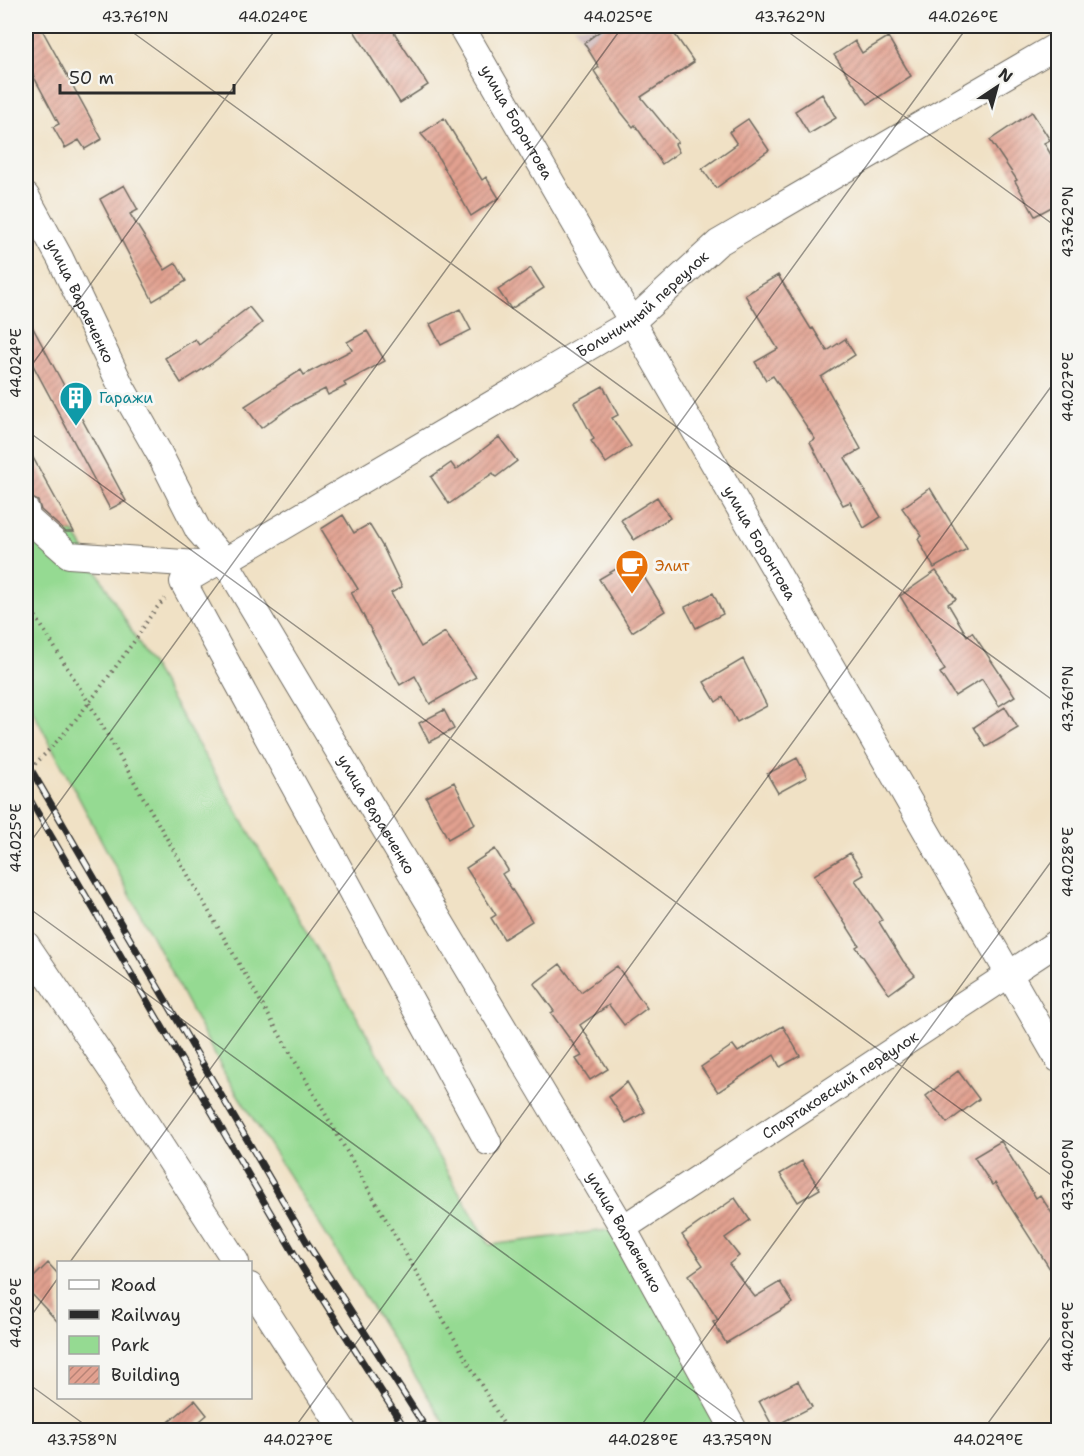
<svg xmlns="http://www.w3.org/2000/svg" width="1084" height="1456" font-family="'Shantell Sans',sans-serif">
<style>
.industrial{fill:#d2bfc0}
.green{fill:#95da92;stroke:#60825e;stroke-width:1.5}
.building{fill:url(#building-hatch)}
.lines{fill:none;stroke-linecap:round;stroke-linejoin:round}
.minor-casing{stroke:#706b61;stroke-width:28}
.path{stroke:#706b61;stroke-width:4;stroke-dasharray:1.5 4.5;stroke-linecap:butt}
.minor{stroke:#fff;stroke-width:26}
.rail-casing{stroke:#2b2b2b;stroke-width:7}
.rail{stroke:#f6f6f2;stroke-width:4.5;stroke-dasharray:14;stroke-linecap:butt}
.ticks{fill:none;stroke:#2b2b2b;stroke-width:1.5;stroke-opacity:0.45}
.labels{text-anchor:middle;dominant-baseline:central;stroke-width:6;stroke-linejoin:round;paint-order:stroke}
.street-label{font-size:15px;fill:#2b2b2b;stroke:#f6f6f2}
.culture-label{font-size:15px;fill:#0d838f;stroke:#f6f6f2;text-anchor:start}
.food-label{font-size:15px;fill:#c56008;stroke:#f6f6f2;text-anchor:start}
.neatline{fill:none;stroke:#2b2b2b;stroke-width:2}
.ticks-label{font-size:15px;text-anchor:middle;fill:#2b2b2b}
</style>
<defs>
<pattern id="building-hatch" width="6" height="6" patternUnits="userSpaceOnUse" patternTransform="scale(1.5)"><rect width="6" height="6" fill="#e2a190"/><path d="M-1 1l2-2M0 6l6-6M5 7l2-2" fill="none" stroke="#b78376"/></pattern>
</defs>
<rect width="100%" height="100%" fill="#f6f6f2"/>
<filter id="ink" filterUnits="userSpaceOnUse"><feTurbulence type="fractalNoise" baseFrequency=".0167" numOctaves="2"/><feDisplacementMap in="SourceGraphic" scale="12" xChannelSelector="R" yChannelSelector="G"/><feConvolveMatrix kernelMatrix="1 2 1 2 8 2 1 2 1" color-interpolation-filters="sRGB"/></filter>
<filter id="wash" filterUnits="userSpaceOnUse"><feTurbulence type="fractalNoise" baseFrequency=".008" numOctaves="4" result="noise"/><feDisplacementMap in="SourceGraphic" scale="24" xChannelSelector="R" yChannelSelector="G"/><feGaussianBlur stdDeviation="1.35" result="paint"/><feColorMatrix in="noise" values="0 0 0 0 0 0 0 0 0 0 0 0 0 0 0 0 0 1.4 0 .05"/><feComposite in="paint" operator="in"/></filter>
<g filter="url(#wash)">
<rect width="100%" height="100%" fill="#f0e1c5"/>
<path class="industrial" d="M574,26H645L592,56Z"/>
<path class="green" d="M26,491L49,533L74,532L490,1245L623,1228L734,1430H449L226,1076L26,698Z"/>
<g id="blocks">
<path class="building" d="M26,26H40L102,139L85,149L79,140L65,148L53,127L59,124L26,62Z
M351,26H390L428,85L400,103Z
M607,26H669L694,62L641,97L678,142L675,144L679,152L662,164L635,125L633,127L621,112L594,71L599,67L584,43Z
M888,37L911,76L868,104L834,55L855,41L862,53Z
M822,94L836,118L809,134L795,111Z
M1032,112L1050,140L1044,143L1059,168V203L1035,216L1015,181L1017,180L990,140Z
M444,118L482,180L486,177L499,198L471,216L433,148L421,134Z
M748,119L769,150L716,188L702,169L737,144L729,132Z
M124,185L138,210L130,214L165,270L176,263L186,281L153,301L100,199Z
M531,268L544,288L511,309L498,290Z
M778,275L811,329L813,328L827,351L845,339L855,355L821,377L861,449L845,458L881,517L864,528L850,502L843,505L834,489L810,442L815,439L773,376L766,380L755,362L778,349L745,295Z
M249,307L262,323L211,364L181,383L165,358L195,339L199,345Z
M460,309L471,330L441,345L430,324Z
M26,315L126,501L110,509L26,352Z
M367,331L385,361L344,383L346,386L328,395L325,389L292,406L261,428L245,406L301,370L304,375L352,350L347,342Z
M603,386L618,415L612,418L631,446L606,463L591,441L594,439L574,402Z
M499,437L517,461L496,477L493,473L449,504L431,477L451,463L456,470Z
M26,445L74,532H66L41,510L38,501L28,496L26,491Z
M930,488L967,549L934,568L918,539L922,536L902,508Z
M657,497L670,518L634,540L621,520Z
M343,515L354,533L369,524L383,547L402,587L391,593L421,647L445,632L476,677L430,704L415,676L400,685L351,592L358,589L321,529Z
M633,559L665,611L632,632L599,579Z
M936,571L956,599L948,604L967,636L972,632L1015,696L999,706L982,679L955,696L940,673L945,670L900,596Z
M713,593L723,614L696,628L685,607Z
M743,659L767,706L737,722L723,697L716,702L704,682Z
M1005,707L1018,728L986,747L974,727Z
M444,710L454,729L429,742L419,723Z
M797,758L807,777L778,793L767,774Z
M454,782L475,824L448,839L426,797Z
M495,849L508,870L502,874L532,921L504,939L491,918L496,915L466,868Z
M850,853L864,875L855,880L882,920L879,922L903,961L915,975L889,994L856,947L859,945L814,875Z
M560,964L581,992L617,966L647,1008L624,1025L609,1005L580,1025L608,1069L590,1080L576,1059L582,1056L551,1013L554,1011L534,984Z
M783,1026L800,1056L780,1067L774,1055L718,1092L701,1067L733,1045L738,1052Z
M958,1071L979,1099L947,1123L926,1096Z
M627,1082L645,1112L626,1123L609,1097Z
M1001,1141L1036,1198L1040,1195L1059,1224V1283L995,1183L992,1185L974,1157Z
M802,1161L820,1189L798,1202L780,1174Z
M735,1198L750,1220L725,1238L739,1256L729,1264L755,1297L780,1282L793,1303L726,1343L713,1322L718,1320L689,1275L703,1265L682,1235Z
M48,1263L58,1274V1322L26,1288V1285Z
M798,1381L812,1407L773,1427L759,1401Z
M195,1400L207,1415L188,1431H158Z"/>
</g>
</g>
<g filter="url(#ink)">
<use href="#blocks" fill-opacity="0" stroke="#706b61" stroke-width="1.5"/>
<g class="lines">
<g class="minor-casing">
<g id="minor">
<path id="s1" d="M461,26L1058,1059"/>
<path id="s2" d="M26,196L60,258L122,388L159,453L198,530L225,561L623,1228L734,1430"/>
<path d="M26,510L27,518L69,555L212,565"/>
<path d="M26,944L116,1077L236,1262"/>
<path id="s3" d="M488,1142L183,582L212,565L225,561L633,321L718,243L1058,45"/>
<path id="s4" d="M623,1228L1058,942"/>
<path d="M250,1286L343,1430"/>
</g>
</g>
<path class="path" d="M26,601L89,703L507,1430
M26,772C66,737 99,690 130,647C144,629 147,617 165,599"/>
<use href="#minor" class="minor"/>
<g class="rail-casing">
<path id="rail" d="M26,761L308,1244L427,1430
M26,793L302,1267L406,1430"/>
</g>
<use href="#rail" class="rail"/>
</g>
</g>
<path class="ticks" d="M124,26L1058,704M780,26L1058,228M26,373L278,26M26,430L1058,1180M26,848L623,26M26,906L747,1430M70,1262L968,26M26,1323L58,1278M26,1382L92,1430M293,1430L1058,377M638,1430L1058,852M983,1430L1058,1327"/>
<defs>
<g id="building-pin" transform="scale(1.725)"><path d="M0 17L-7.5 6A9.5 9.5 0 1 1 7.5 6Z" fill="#0f9aa8" stroke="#f6f6f2"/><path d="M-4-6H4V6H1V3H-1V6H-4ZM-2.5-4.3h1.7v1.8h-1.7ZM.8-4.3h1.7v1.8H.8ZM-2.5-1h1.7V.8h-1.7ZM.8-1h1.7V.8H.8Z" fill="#fff"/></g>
<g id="cafe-pin" transform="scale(1.725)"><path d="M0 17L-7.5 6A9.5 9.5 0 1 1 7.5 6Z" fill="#e8710a" stroke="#f6f6f2"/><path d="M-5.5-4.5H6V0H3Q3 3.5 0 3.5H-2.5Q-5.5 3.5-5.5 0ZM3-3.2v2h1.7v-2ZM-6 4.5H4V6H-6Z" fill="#fff"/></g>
</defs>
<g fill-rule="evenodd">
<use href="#building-pin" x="76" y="398"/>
<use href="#cafe-pin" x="632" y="566"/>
</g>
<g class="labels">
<g class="street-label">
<text stroke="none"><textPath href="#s1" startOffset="111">улица Боронтова</textPath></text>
<text stroke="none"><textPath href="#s2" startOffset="118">улица Варавченко</textPath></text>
<text stroke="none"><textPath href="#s3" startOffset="1176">Больничный переулок</textPath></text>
<text stroke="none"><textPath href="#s1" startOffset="597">улица Боронтова</textPath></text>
<text stroke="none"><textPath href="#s2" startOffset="712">улица Варавченко</textPath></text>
<text stroke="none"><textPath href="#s4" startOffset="260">Спартаковский переулок</textPath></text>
<text stroke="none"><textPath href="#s2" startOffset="1198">улица Варавченко</textPath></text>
</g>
<g class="culture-label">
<text x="99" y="398">Гаражи</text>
</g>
<g class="food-label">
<text x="655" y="566">Элит</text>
</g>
</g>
<rect width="1084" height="1456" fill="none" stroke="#f6f6f2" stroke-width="66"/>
<rect x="57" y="1261" width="195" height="138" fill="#f6f6f2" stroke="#a5a5a2" stroke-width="1.5"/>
<rect x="69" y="1280" width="30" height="9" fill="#ffffff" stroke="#a5a5a2" stroke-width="1.5"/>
<text x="111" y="1291" font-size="18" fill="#2b2b2b">Road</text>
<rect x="69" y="1310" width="30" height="9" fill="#2b2b2b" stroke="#a5a5a2" stroke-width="1.5"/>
<text x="111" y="1321" font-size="18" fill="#2b2b2b">Railway</text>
<rect x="69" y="1336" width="30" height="18" fill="#95da92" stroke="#a5a5a2" stroke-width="1.5"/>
<text x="111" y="1351" font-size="18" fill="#2b2b2b">Park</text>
<rect x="69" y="1366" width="30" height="18" fill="url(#building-hatch)" stroke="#a5a5a2" stroke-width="1.5"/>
<text x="111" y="1381" font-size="18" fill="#2b2b2b">Building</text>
<g transform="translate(997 87) rotate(36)" stroke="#f6f6f2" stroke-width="4.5" paint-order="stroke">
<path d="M0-4.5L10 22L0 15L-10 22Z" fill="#2b2b2b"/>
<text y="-9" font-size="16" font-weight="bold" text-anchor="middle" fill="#2b2b2b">N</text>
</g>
<path d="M60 84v9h174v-9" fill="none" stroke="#2b2b2b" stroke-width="3"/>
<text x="69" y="84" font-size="18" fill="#2b2b2b" stroke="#f6f6f2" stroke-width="4.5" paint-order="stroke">50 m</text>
<rect x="33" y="33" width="1018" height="1390" class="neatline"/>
<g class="ticks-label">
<text x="135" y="22">43.761°N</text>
<text x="273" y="22">44.024°E</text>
<text x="618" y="22">44.025°E</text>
<text x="790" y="22">43.762°N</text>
<text x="963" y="22">44.026°E</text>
<text transform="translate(1068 222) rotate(-90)" y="5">43.762°N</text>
<text transform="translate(16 363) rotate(-90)" y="5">44.024°E</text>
<text transform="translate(1068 387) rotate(-90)" y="5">44.027°E</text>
<text transform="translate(1068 699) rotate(-90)" y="5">43.761°N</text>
<text transform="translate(16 838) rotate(-90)" y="5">44.025°E</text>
<text transform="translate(1068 862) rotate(-90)" y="5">44.028°E</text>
<text transform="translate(1068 1175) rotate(-90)" y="5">43.760°N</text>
<text transform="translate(16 1313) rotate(-90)" y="5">44.026°E</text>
<text transform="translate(1068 1337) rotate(-90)" y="5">44.029°E</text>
<text x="82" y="1445">43.758°N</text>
<text x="298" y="1445">44.027°E</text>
<text x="643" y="1445">44.028°E</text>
<text x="737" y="1445">43.759°N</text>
<text x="988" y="1445">44.029°E</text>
</g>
</svg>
